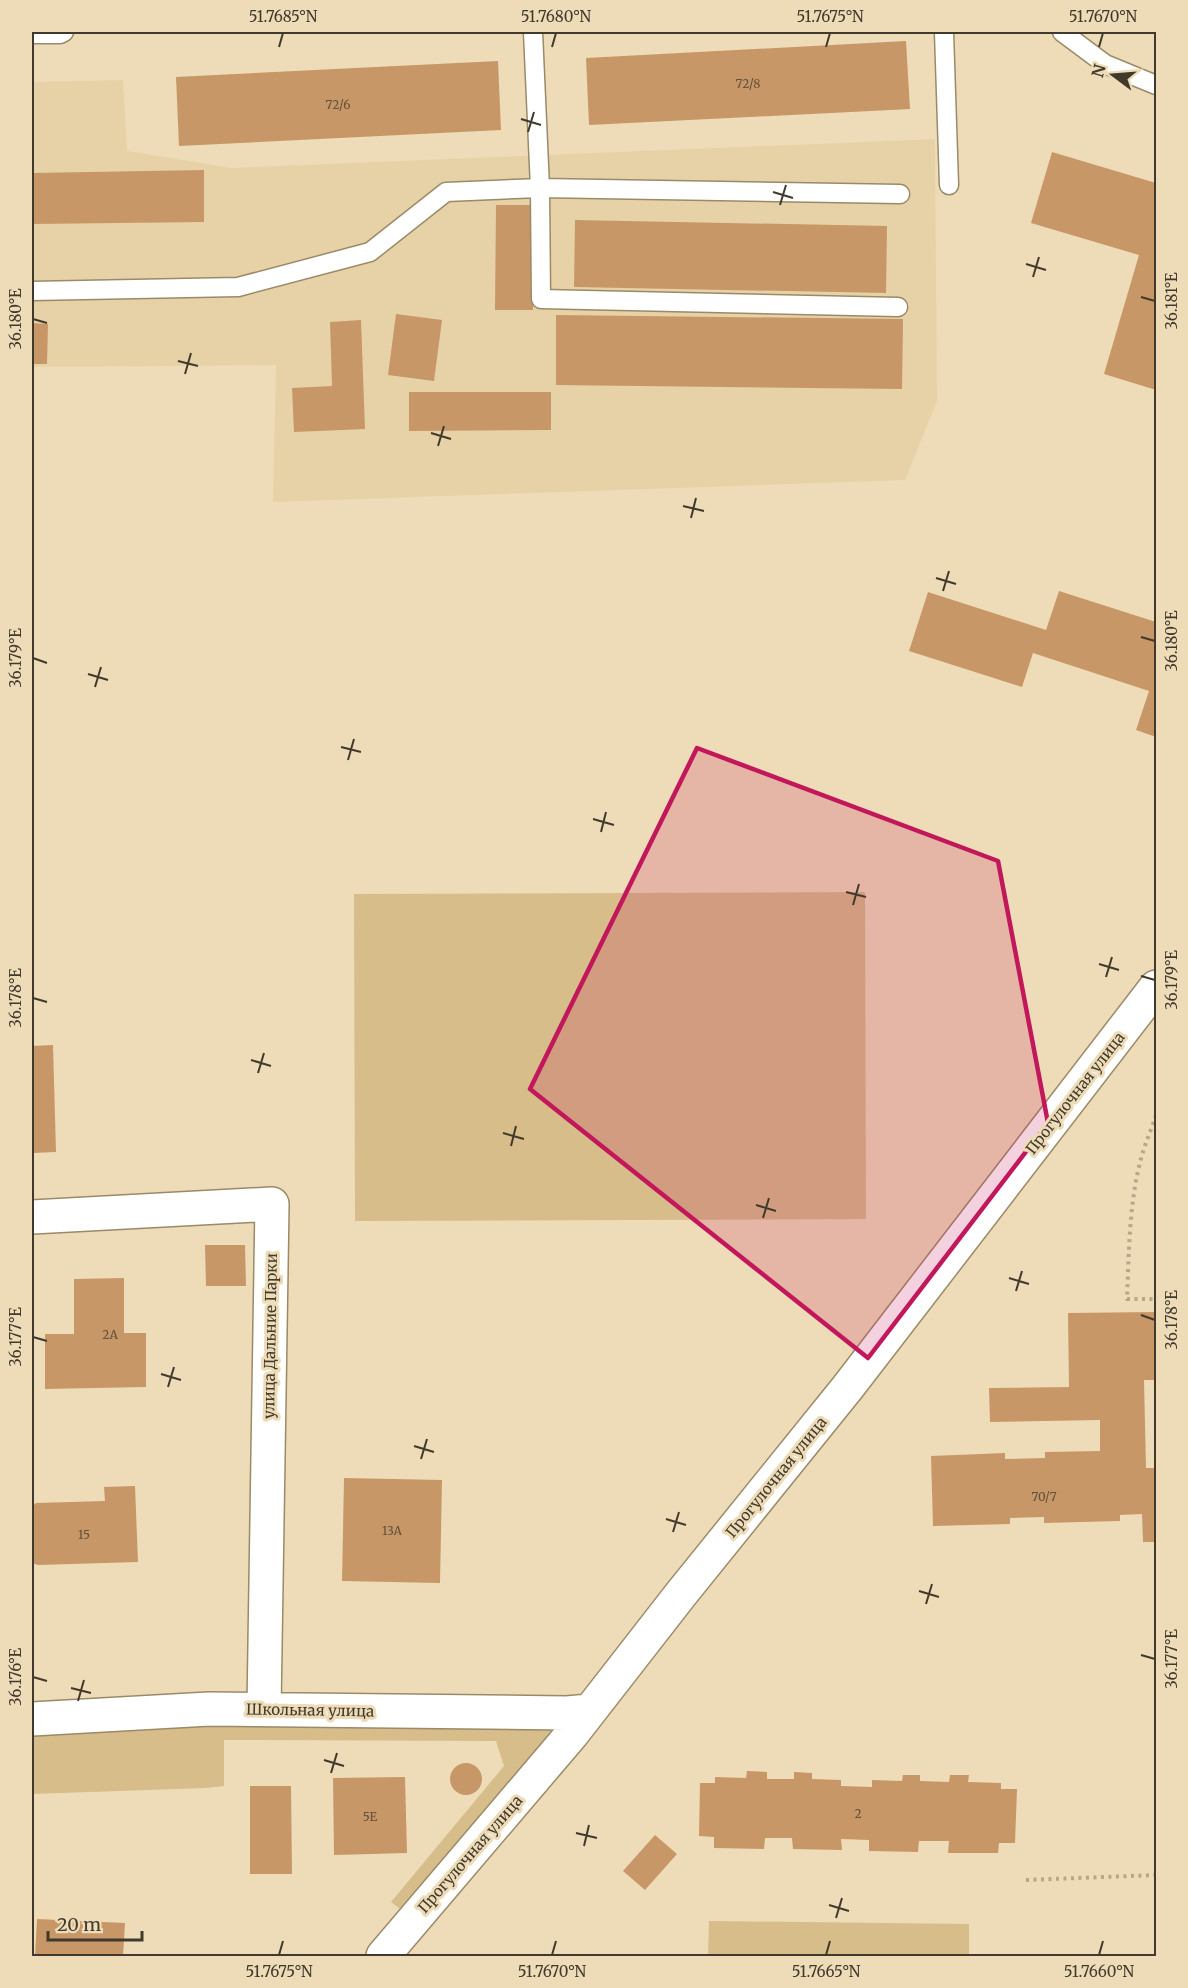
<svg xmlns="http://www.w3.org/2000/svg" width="1188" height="1988" font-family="Merriweather,serif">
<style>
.built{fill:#e7d2a7}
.green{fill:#d6bd8a}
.building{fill:#c89767}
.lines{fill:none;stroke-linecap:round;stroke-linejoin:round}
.service-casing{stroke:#9a8a68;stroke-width:21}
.minor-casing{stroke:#9a8a68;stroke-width:36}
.path{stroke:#b6a78b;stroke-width:4;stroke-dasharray:3 4.5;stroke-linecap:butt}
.service{stroke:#fff;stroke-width:18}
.minor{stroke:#fff;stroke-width:33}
.marked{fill:#c2185b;fill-opacity:0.2;stroke:#c2185b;stroke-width:4.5;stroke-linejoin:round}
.ticks{fill:none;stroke:#413a2c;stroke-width:2}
.labels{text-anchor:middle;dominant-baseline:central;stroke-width:6;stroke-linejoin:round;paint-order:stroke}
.number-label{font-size:12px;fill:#63513b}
.street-label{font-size:15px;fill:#413a2c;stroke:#eedcb8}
.neatline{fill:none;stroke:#413a2c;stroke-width:2}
.ticks-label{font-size:15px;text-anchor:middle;fill:#413a2c}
</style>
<rect width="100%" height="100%" fill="#eedcb8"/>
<path class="built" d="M123,80L127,151L232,168L935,139L937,401L905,480L273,502L276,365L32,367V82Z"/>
<path class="green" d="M865,892L866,1219L355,1221L354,894Z
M567,1713L422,1925L391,1902L504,1766L496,1741L224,1740V1786L205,1788L32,1794V1719Z
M709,1921L969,1924V1956H708Z"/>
<path class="building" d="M906,41L910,109L589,125L586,58Z
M498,61L501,130L179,146L176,77Z
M1052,152L1156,183V390L1104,374L1139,255L1031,223Z
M204,170V222L32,224V173Z
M496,205H533V310H495Z
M575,220L887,226L886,293L574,287Z
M396,314L442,320L434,381L388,375Z
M556,315L903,319L902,389L556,385Z
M361,320L365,429L294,432L292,388L332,386L330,322Z
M32,323L48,324L47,364H32Z
M409,392H551V430L409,431Z
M1059,591L1156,622V737L1136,730L1149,691L1033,653L1022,687L909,651L928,592L1046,630Z
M53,1045L56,1152L33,1153L32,1046Z
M205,1245H245L246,1286H206Z
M124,1278V1333H146V1387L45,1389V1334H74V1279Z
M1156,1312V1380H1144L1146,1468H1156V1542H1143L1142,1514L1120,1515V1521L1044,1523V1517L1010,1518V1524L933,1526L931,1456L1005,1453V1459L1045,1458V1452L1100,1451V1420L990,1422L989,1388L1069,1387L1068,1313Z
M344,1478L442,1480L440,1583L342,1581Z
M135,1486L138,1562L38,1565L32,1563V1506L36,1503L105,1501L104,1487Z
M450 1779a16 16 0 1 1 32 0a16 16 0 1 1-32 0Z
M747,1771L767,1772V1779H794V1772L812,1773V1779L841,1780V1786L872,1787V1780L902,1781L903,1775H920V1781L949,1782L950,1775H969L968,1782L1001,1783V1789H1017L1015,1843H999L998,1853H948L949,1841H919L918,1852L869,1851V1840L841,1839L842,1850L793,1849L792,1838H765L764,1849L714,1848V1837L699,1836L700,1783H715V1777L746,1778Z
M405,1777L407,1853L334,1855L333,1778Z
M250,1786H291L292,1874H250Z
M655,1835L677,1854L645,1890L623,1871Z
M37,1919L125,1923L123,1956H35Z"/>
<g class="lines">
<g class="service-casing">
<path id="service" d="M944,32L949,185
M1062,32L1105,64L1156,85
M32,34H60L64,32
M32,291L238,287L370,252L446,192L540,188L533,32
M898,307L541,299L540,188L900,194"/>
</g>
<g class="minor-casing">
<path id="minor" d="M32,1217L272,1204L264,1709
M32,1719L209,1709L567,1713L589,1711
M383,1956L572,1734L681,1594L848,1387L1156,987"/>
</g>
<path class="path" d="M1156,1115C1152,1128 1146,1141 1142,1155C1129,1201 1129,1251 1127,1299H1156
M1026,1880L1156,1875"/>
<use href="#service" class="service"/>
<use href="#minor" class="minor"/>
</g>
<path class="marked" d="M697,748L998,861L1048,1123L868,1358L530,1089Z"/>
<path class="ticks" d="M279,47L283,33M552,47L556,33M826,47L830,33M1099,47L1103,33M521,119L541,125M528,132L534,112M773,192L793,198M780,205L786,185M1026,264L1046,270M1033,277L1039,257M1141,297L1155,301M33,319L47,323M178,361L198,366M185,374L191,353M431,433L451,439M438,446L444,426M683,506L704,511M691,518L696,498M936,578L956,584M943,591L949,571M1141,637L1155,641M33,658L47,663M88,674L108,680M95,687L101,667M341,747L361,752M348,760L354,739M593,819L614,825M601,832L606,812M846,892L866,897M853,905L859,884M1099,964L1119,970M1141,976L1155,980M1106,977L1112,957M33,998L47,1002M251,1060L271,1066M258,1073L264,1053M503,1133L524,1139M511,1146L516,1126M756,1205L776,1211M763,1218L769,1198M1009,1278L1029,1284M1016,1291L1022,1271M1141,1315L1155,1320M33,1337L47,1341M161,1374L181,1380M168,1387L174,1367M414,1446L434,1452M421,1459L427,1439M666,1519L686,1525M673,1532L679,1512M919,1591L939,1597M926,1604L932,1584M1141,1655L1155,1659M33,1677L47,1681M71,1688L91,1693M78,1701L84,1680M324,1760L344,1766M331,1773L337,1753M576,1833L597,1838M584,1846L589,1825M829,1905L849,1911M836,1918L842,1898M279,1955L283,1941M552,1955L556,1941M826,1955L830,1941M1099,1955L1103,1941"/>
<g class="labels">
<g class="number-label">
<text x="748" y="83">72/8</text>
<text x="338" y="104">72/6</text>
<text x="110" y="1334">2А</text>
<text x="1044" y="1496">70/7</text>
<text x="392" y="1530">13А</text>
<text x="84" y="1534">15</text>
<text x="858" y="1813">2</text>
<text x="370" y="1816">5Е</text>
</g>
<g class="street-label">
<text transform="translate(1075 1093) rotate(-52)">Прогулочная улица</text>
<text transform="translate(270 1336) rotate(-89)">улица Дальние Парки</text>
<text transform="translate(776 1477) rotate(-51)">Прогулочная улица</text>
<text transform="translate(310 1710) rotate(1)">Школьная улица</text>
<text transform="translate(470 1854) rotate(-49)">Прогулочная улица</text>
</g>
</g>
<rect width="1188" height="1988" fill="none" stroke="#eedcb8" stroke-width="66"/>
<g transform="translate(1113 75) rotate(286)" stroke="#eedcb8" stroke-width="4.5" paint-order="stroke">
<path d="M0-4.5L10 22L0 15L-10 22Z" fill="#413a2c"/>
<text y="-9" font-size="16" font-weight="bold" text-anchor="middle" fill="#413a2c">N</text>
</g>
<path d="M48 1931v9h94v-9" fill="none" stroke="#413a2c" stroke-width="3"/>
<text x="57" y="1931" font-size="18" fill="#413a2c" stroke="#eedcb8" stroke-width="4.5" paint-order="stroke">20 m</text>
<rect x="33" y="33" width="1122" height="1922" class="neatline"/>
<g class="ticks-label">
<text x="283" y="22">51.7685°N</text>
<text x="556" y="22">51.7680°N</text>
<text x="830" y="22">51.7675°N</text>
<text x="1103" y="22">51.7670°N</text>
<text transform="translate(1172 301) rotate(-90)" y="5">36.181°E</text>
<text transform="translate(16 319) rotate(-90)" y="5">36.180°E</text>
<text transform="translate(1172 641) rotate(-90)" y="5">36.180°E</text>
<text transform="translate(16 658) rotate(-90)" y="5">36.179°E</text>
<text transform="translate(1172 980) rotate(-90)" y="5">36.179°E</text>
<text transform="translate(16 998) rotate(-90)" y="5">36.178°E</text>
<text transform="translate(1172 1320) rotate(-90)" y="5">36.178°E</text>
<text transform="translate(16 1337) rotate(-90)" y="5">36.177°E</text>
<text transform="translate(1172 1659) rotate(-90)" y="5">36.177°E</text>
<text transform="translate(16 1677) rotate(-90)" y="5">36.176°E</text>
<text x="279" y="1977">51.7675°N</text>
<text x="552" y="1977">51.7670°N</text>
<text x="826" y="1977">51.7665°N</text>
<text x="1099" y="1977">51.7660°N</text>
</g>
</svg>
